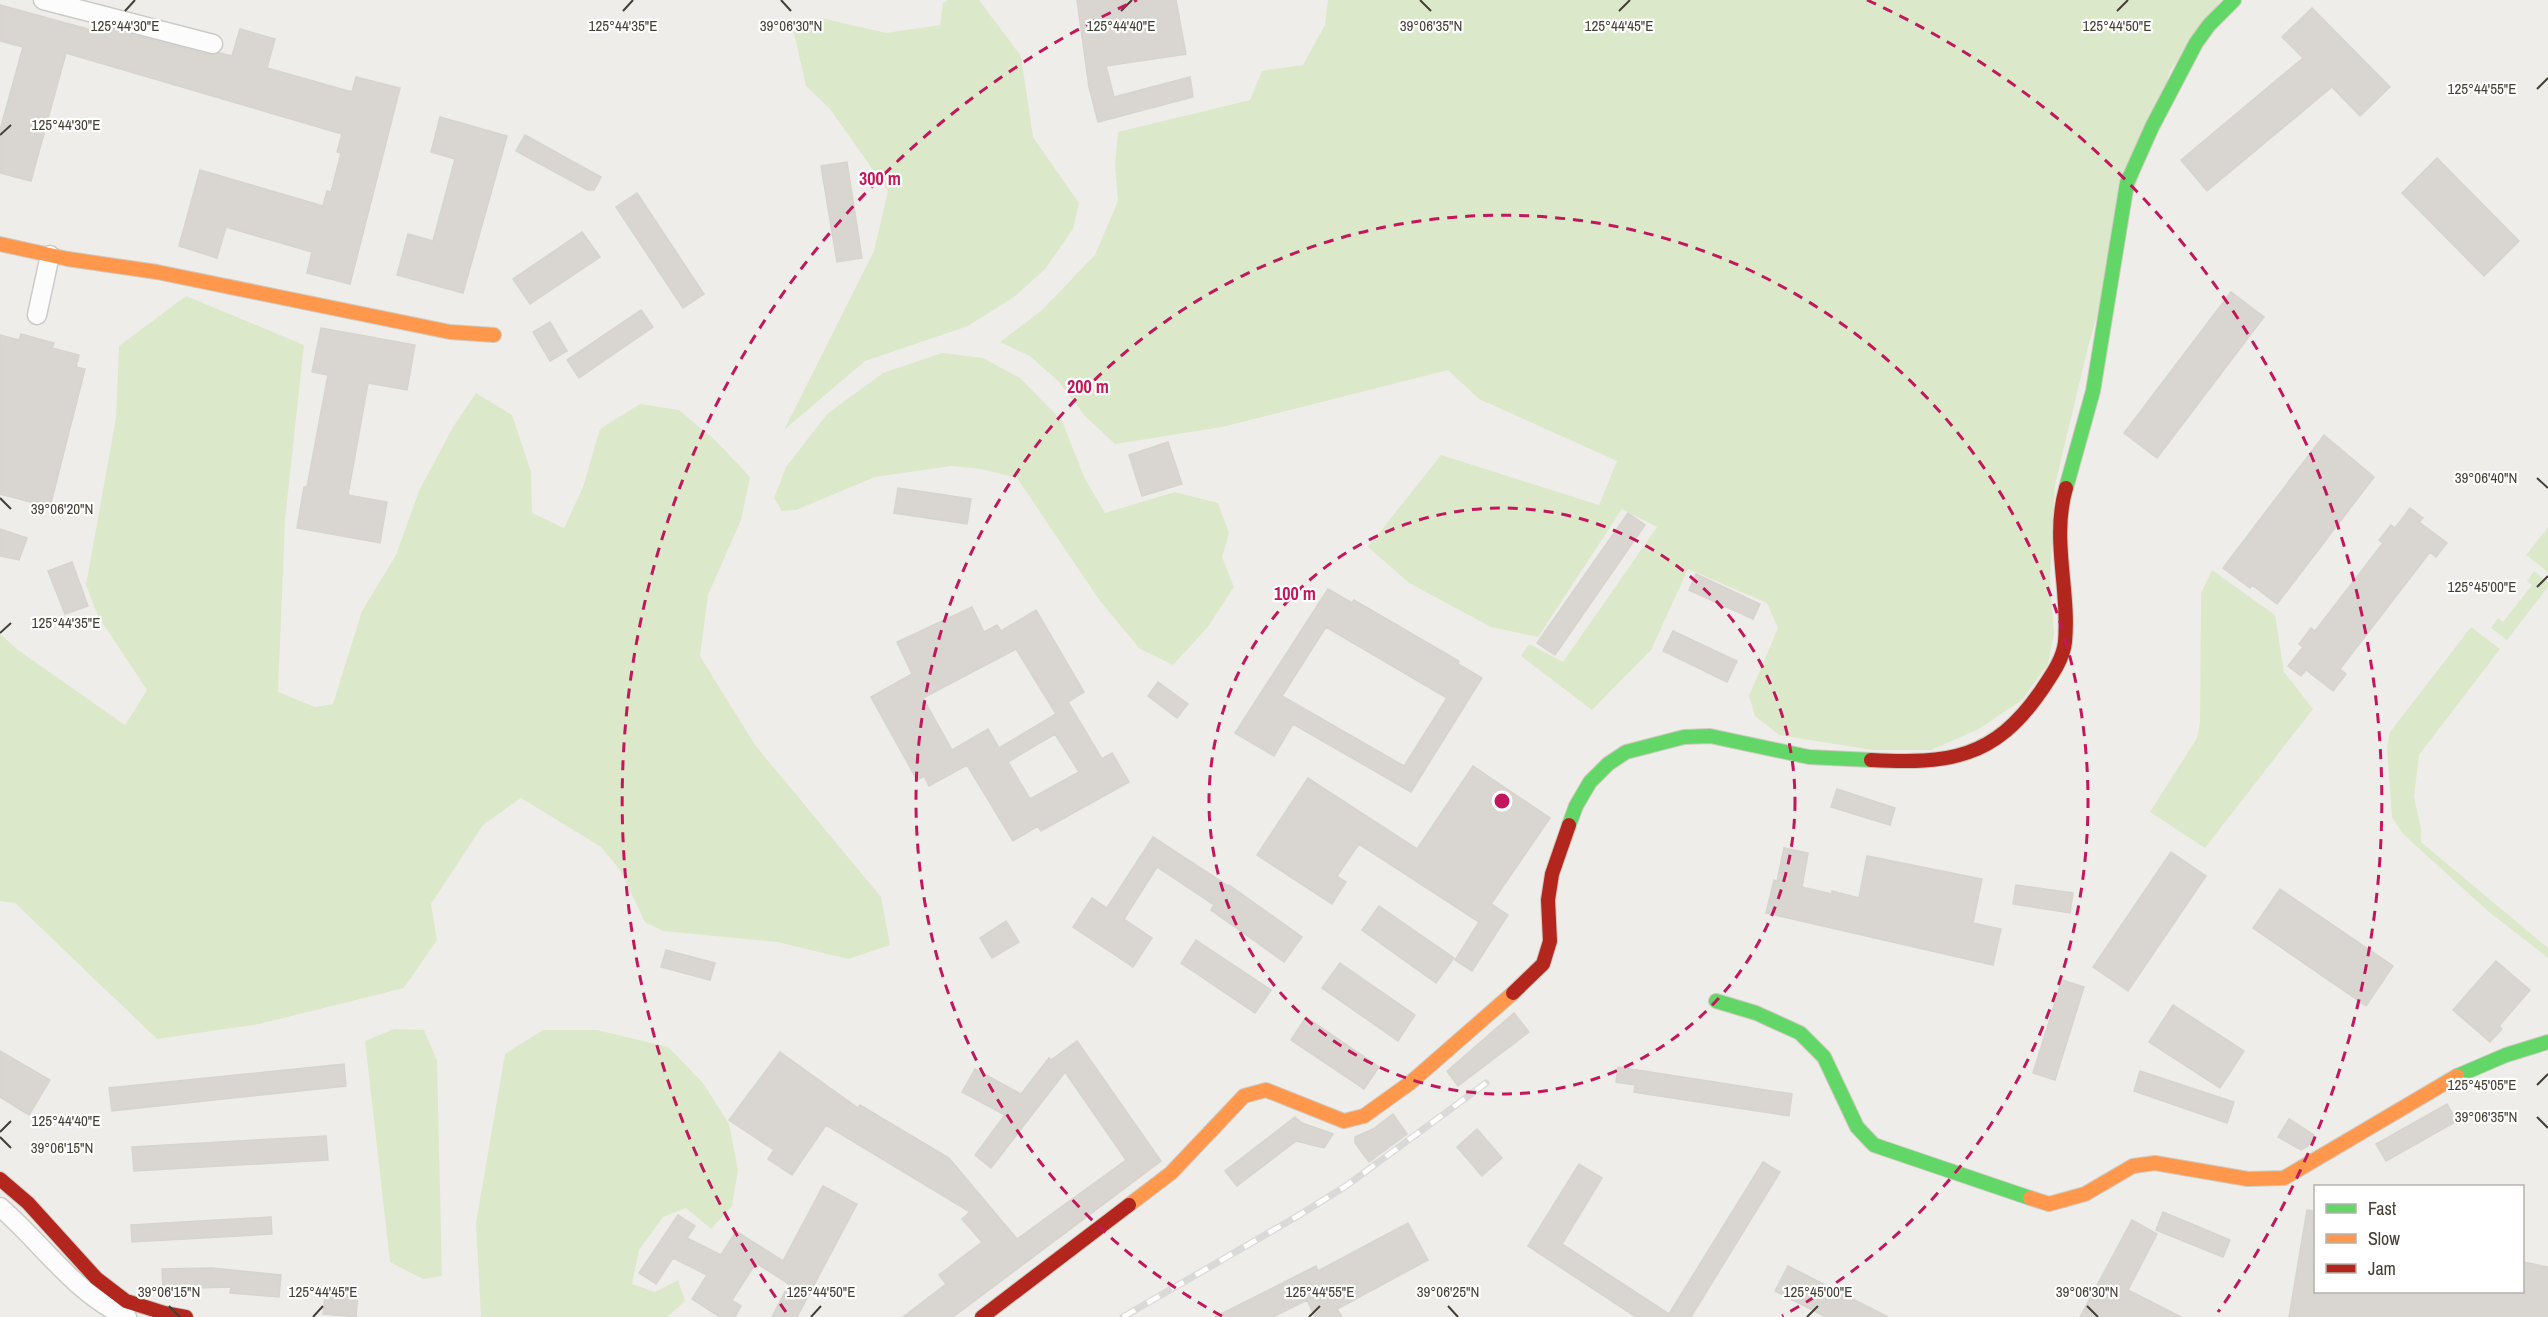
<svg xmlns="http://www.w3.org/2000/svg" width="2548" height="1317" font-family="'Archivo Narrow',sans-serif">
<style>
.green{fill:#dce8ca}
.building{fill:#d9d6d1;stroke:#d7d4cf;stroke-width:1.5;fill-rule:evenodd}
.lines{fill:none;stroke-linecap:round;stroke-linejoin:round}
.street-casing{stroke:#cdcbc7;stroke-width:21}
.fast-casing{stroke:#cecac0;stroke-width:16}
.slow-casing{stroke:#cecac0;stroke-width:16}
.jam-casing{stroke:#cecac0;stroke-width:16}
.street{stroke:#fdfcfc;stroke-width:18}
.fast{stroke:#63d668;stroke-width:14}
.slow{stroke:#ff974d;stroke-width:14}
.jam{stroke:#b3261e;stroke-width:14}
.rail-casing{stroke:#d9d9d8;stroke-width:7}
.rail{stroke:#fff;stroke-width:4.5;stroke-dasharray:14;stroke-linecap:butt}
.ticks{fill:none;stroke:#443f35;stroke-width:2}
.ring{fill:none;stroke:#c2185b;stroke-width:3;stroke-dasharray:10 8}
.ticks-label{font-size:15px;text-anchor:middle;fill:#443f35;stroke:#fff;stroke-width:4.5;stroke-linejoin:round;paint-order:stroke}
.centre{fill:#c2185b;stroke:#fff;stroke-width:3}
.ring-label{font-size:18px;text-anchor:middle;font-weight:bold;fill:#c2185b;stroke:#fff;stroke-width:4.5;stroke-linejoin:round;paint-order:stroke}
</style>
<rect width="100%" height="100%" fill="#efede9"/>
<path class="green" d="M948,0H979L1021,56L1033,137L1079,203L1073,229L1045,269L1014,297L968,326L865,361L784,430L874,251L888,191L830,109L806,86L792,24L822,18L886,33L940,25L943,3Z
M1328,0H2221L2170,71L2089,343L2055,485L2050,579L2054,634L2048,664L2022,700L1979,729L1931,750H1872L1779,735L1755,716L1749,696L1778,628L1767,603L1688,569L1651,650L1592,710L1521,656L1529,644L1563,662L1657,527L1622,509L1538,637L1491,627L1409,583L1368,547L1441,455L1599,505L1617,461L1479,399L1448,370L1222,427L1115,444L1085,416L1059,382L1030,356L1000,342L1041,311L1095,255L1118,201L1115,164L1118,132L1250,100L1262,71L1303,65L1325,25Z
M186,296L304,345L285,520L278,692L315,707L333,704L362,611L396,555L419,491L453,427L476,393L512,415L531,472L532,513L564,528L583,487L600,429L640,404L679,410L716,441L750,477L741,520L708,595L700,656L755,745L881,897L890,945L848,959L777,942L663,931L645,922L620,870L601,847L521,798L483,825L431,904L437,940L404,988L259,1024L157,1039L15,903L0,901V634L18,650L125,725L147,690L98,616L86,585L116,418L119,346Z
M942,353L983,358L1020,378L1062,421L1085,479L1105,513L1175,492L1218,503L1229,533L1222,557L1234,587L1207,628L1173,665L1140,649L1100,601L1017,478L981,469L951,466L875,477L796,510L782,511L774,498L786,467L827,414L883,373Z
M2548,527V572L2526,555Z
M2212,570L2275,615L2284,672L2313,709L2205,848L2150,812L2197,738L2200,723L2201,593Z
M2534,571L2548,582V587L2507,640L2491,628L2498,618L2503,622L2532,585L2527,581Z
M2471,627L2500,649L2419,755L2414,797L2421,828V842L2548,948V958L2489,912L2403,834L2392,817L2387,746L2390,732Z
M394,1029L424,1030L437,1061L442,1276L423,1279L390,1262L365,1041Z
M543,1030H597L668,1047L703,1083L729,1124L738,1170L732,1206L711,1229L686,1208L663,1217L639,1250L632,1284L655,1292L678,1280L685,1301L667,1317H481L476,1223L505,1054Z"/>
<path class="building" d="M1077,0H1176L1186,54L1106,66L1114,97L1190,77L1193,97L1098,122L1089,87Z
M0,5L99,32L101,27L211,55L220,53L232,56L240,29L275,39L267,68L352,92L356,77L400,88L350,284L307,273L312,252L226,227L217,258L179,246L200,170L323,206L327,191L331,192L341,153L337,152L342,134L66,53L31,181L0,173V130L23,47L0,41Z
M2312,8L2390,87L2360,116L2332,87L2207,191L2181,160L2303,58L2282,37Z
M440,117L507,136L463,293L397,275L408,234L433,241L455,159L431,152Z
M525,135L601,177L594,190H588L516,151Z
M2437,158L2519,241L2484,276L2402,193Z
M847,162L862,258L837,262L821,166Z
M637,193L704,294L683,308L616,207Z
M582,232L600,257L530,304L513,279Z
M2231,292L2264,317L2157,458L2124,433Z
M641,310L653,327L579,378L567,360Z
M550,322L567,351L550,361L533,332Z
M321,328L415,345L407,390L368,383L348,495L387,502L380,543L297,528L304,487H307L328,375L312,372Z
M21,334L54,343L52,348L79,355L76,367L85,369L50,507L0,494V335L19,340Z
M2324,435L2374,477L2277,604L2252,585L2250,588L2223,568Z
M1168,442L1182,484L1142,496L1129,455Z
M898,488L971,499L967,524L894,513Z
M2410,508L2423,518L2419,522L2447,543L2436,557L2430,552L2340,669L2346,674L2333,691L2306,670L2301,676L2288,666L2303,647L2299,644L2311,628L2315,631L2383,543L2379,540L2391,525L2395,528Z
M1628,513L1645,525L1555,655L1537,643Z
M0,529L27,538L19,560L0,556Z
M72,562L88,606L65,614L48,571Z
M1696,574L1760,604L1753,619L1689,590Z
M1328,589L1352,603L1354,600L1459,661L1458,664L1482,678L1411,792L1293,724L1274,756L1235,733ZM1326,627L1447,698L1404,766L1282,696Z
M972,607L984,632L997,625L1001,631L1036,610L1084,692L1068,702L1102,759L1112,753L1129,782L1041,831L1038,826L1013,841L967,765L929,786L924,776L917,780L871,697L912,674L897,642ZM1016,649L1056,714L999,748L988,729L952,750L923,698ZM1055,734L1079,772L1030,799L1008,762Z
M1673,631L1737,661L1727,682L1663,651Z
M1158,682L1188,704L1177,718L1148,696Z
M1473,766L1550,818L1491,904L1508,915L1472,971L1455,960L1479,922L1359,844L1337,876L1346,882L1332,904L1257,855L1308,778L1417,849Z
M1837,789L1895,808L1890,825L1831,807Z
M1153,837L1228,886L1229,885L1302,937L1284,962L1211,910L1214,905L1157,867L1124,919L1152,938L1133,967L1073,927L1092,898L1107,908Z
M1784,848L1808,853L1802,887L1832,894V891L1859,898L1867,856L1982,879L1973,923L2001,929L1993,965L1766,913L1774,880L1777,881Z
M2171,852L2206,876L2128,991L2093,967Z
M2016,885L2073,893L2070,913L2013,904Z
M2280,889L2393,966L2366,1006L2253,928Z
M1379,906L1454,958L1436,983L1362,930Z
M1006,921L1019,942L992,958L980,938Z
M1196,940L1271,990L1255,1013L1181,963Z
M666,950L715,963L710,980L661,967Z
M2496,961L2530,990L2499,1026L2502,1029L2490,1042L2453,1010Z
M1340,963L1415,1015L1398,1041L1322,988Z
M2062,980L2084,987L2055,1080L2033,1073Z
M2173,1005L2244,1051L2220,1088L2149,1042Z
M1514,1013L1529,1032L1458,1086L1447,1071Z
M1306,1017L1379,1067L1364,1089L1291,1040Z
M1077,1041L1161,1161L953,1317H903L946,1284L939,1275L982,1242L962,1219L970,1212L826,1125L792,1175L768,1159L774,1150L729,1120L780,1052L858,1108L860,1105L949,1158L1017,1239L1126,1160L1065,1072L991,1168L975,1155L1005,1115L962,1092L975,1069L1021,1094L1049,1058L1051,1060Z
M0,1051L50,1080L29,1115L0,1097Z
M344,1064L346,1086L112,1111L109,1088Z
M1618,1067L1792,1094L1789,1116L1634,1092L1635,1085L1616,1082Z
M2140,1071L2234,1102L2227,1123L2134,1091Z
M2447,1104L2457,1121L2386,1161L2376,1144Z
M1393,1114L1407,1134L1369,1162L1355,1143V1137L1373,1129Z
M1295,1117L1302,1123L1333,1134L1324,1148L1296,1141L1237,1186L1225,1171Z
M2289,1119L2314,1135L2308,1146L2301,1150L2278,1137Z
M1477,1129L1502,1158L1482,1176L1457,1147Z
M326,1136L328,1160L134,1171L132,1147Z
M1763,1162L1780,1172L1691,1317H1636L1528,1246L1579,1164L1602,1178L1562,1244L1669,1314Z
M823,1186L857,1204L797,1317H772L789,1284L756,1263L732,1300L741,1306L735,1317H720L692,1299L707,1275L673,1258L656,1284L639,1273L678,1215L695,1226L687,1238L721,1255L736,1231L783,1261Z
M2307,1210L2316,1211V1292H2523V1262L2548,1267V1317H2289Z
M2163,1212L2230,1240L2223,1257L2156,1230Z
M271,1217L272,1234L132,1242L131,1225Z
M2132,1220L2157,1234L2128,1290L2181,1317H2080Z
M1408,1223L1428,1260L1337,1309L1342,1317H1315L1307,1300L1273,1317H1215L1316,1266L1318,1271Z
M1788,1266L1888,1317H1826L1775,1291Z
M212,1268L281,1275L279,1297L230,1293L231,1287L163,1289L162,1269Z
M326,1288L358,1292L356,1317L323,1314Z"/>
<g class="lines">
<g class="street-casing">
<path id="street" d="M43,0L213,44
M37,315L50,255
M0,1207C42,1243 75,1294 127,1317"/>
</g>
<g class="fast-casing">
<path id="fast" d="M2066,488L2093,391L2127,183L2152,127L2196,43L2209,25L2234,0
M1569,825L1576,806L1590,782L1608,764L1626,752L1684,737L1710,736L1809,757L1871,760
M1716,1001L1756,1013L1800,1033L1824,1057L1857,1127L1874,1145L2030,1198
M2457,1076L2506,1055L2548,1042"/>
</g>
<g class="slow-casing">
<path id="slow" d="M0,244L68,259L157,272L450,332L494,335
M2030,1198L2049,1204L2085,1194L2133,1166L2155,1163L2248,1179L2284,1178L2457,1076
M1129,1205L1171,1173L1244,1096L1266,1090L1344,1121L1364,1116L1410,1083L1513,993"/>
</g>
<g class="jam-casing">
<path id="jam" d="M1871,760C1949,764 1994,759 2041,691C2051,676 2063,660 2065,642C2070,591 2051,539 2066,488
M1513,993L1543,964L1550,941L1548,900L1552,874L1569,825
M0,1179L28,1203L96,1278L126,1301L164,1313L186,1317
M982,1317L1129,1205"/>
</g>
<use href="#street" class="street"/>
<use href="#fast" class="fast"/>
<use href="#slow" class="slow"/>
<use href="#jam" class="jam"/>
<g class="rail-casing">
<path id="rail" d="M1123,1317L1296,1217L1346,1186L1486,1083"/>
</g>
<use href="#rail" class="rail"/>
</g>
<path class="ticks" d="M781,0L791,11M1420,0L1431,11M125,11L135,0M623,11L633,0M1121,11L1132,0M1619,11L1630,0M2117,11L2128,0M2537,89L2548,78M0,135L11,125M2537,478L2548,488M0,498L11,509M2537,587L2548,576M0,633L11,623M2537,1085L2548,1074M2537,1117L2548,1128M0,1132L11,1121M0,1137L11,1148M169,1306L180,1317M1448,1306L1458,1317M2087,1306L2098,1317M313,1317L323,1306M811,1317L821,1306M1309,1317L1320,1306M1807,1317L1818,1306"/>
<g class="ring">
<circle cx="1502" cy="801" r="293"/>
<path d="M1222 1316A586 586 0 1 1 1782 1316"/>
<path d="M786 1312A880 880 0 0 1 1137 0M1867 0A880 880 0 0 1 2218 1312"/>
</g>
<g class="ticks-label">
<text x="125" y="31">125°44'30"E</text>
<text x="623" y="31">125°44'35"E</text>
<text x="791" y="31">39°06'30"N</text>
<text x="1121" y="31">125°44'40"E</text>
<text x="1431" y="31">39°06'35"N</text>
<text x="1619" y="31">125°44'45"E</text>
<text x="2117" y="31">125°44'50"E</text>
<text x="2482" y="94">125°44'55"E</text>
<text x="66" y="130">125°44'30"E</text>
<text x="2486" y="483">39°06'40"N</text>
<text x="62" y="514">39°06'20"N</text>
<text x="2482" y="592">125°45'00"E</text>
<text x="66" y="628">125°44'35"E</text>
<text x="2482" y="1090">125°45'05"E</text>
<text x="2486" y="1122">39°06'35"N</text>
<text x="66" y="1126">125°44'40"E</text>
<text x="62" y="1153">39°06'15"N</text>
<text x="323" y="1297">125°44'45"E</text>
<text x="821" y="1297">125°44'50"E</text>
<text x="1320" y="1297">125°44'55"E</text>
<text x="1818" y="1297">125°45'00"E</text>
<text x="169" y="1297">39°06'15"N</text>
<text x="1448" y="1297">39°06'25"N</text>
<text x="2087" y="1297">39°06'30"N</text>
</g>
<circle cx="1502" cy="801" r="9" class="centre"/>
<g class="ring-label">
<text x="880" y="185">300 m</text>
<text x="1088" y="393">200 m</text>
<text x="1295" y="600">100 m</text>
</g>
<rect x="2314" y="1185" width="210" height="108" fill="#ffffff" stroke="#b4b2ae" stroke-width="1.5"/>
<rect x="2326" y="1204" width="30" height="9" fill="#63d668" stroke="#b4b2ae" stroke-width="1.5"/>
<text x="2368" y="1215" font-size="18" fill="#443f35">Fast</text>
<rect x="2326" y="1234" width="30" height="9" fill="#ff974d" stroke="#b4b2ae" stroke-width="1.5"/>
<text x="2368" y="1245" font-size="18" fill="#443f35">Slow</text>
<rect x="2326" y="1264" width="30" height="9" fill="#b3261e" stroke="#b4b2ae" stroke-width="1.5"/>
<text x="2368" y="1275" font-size="18" fill="#443f35">Jam</text>
</svg>
